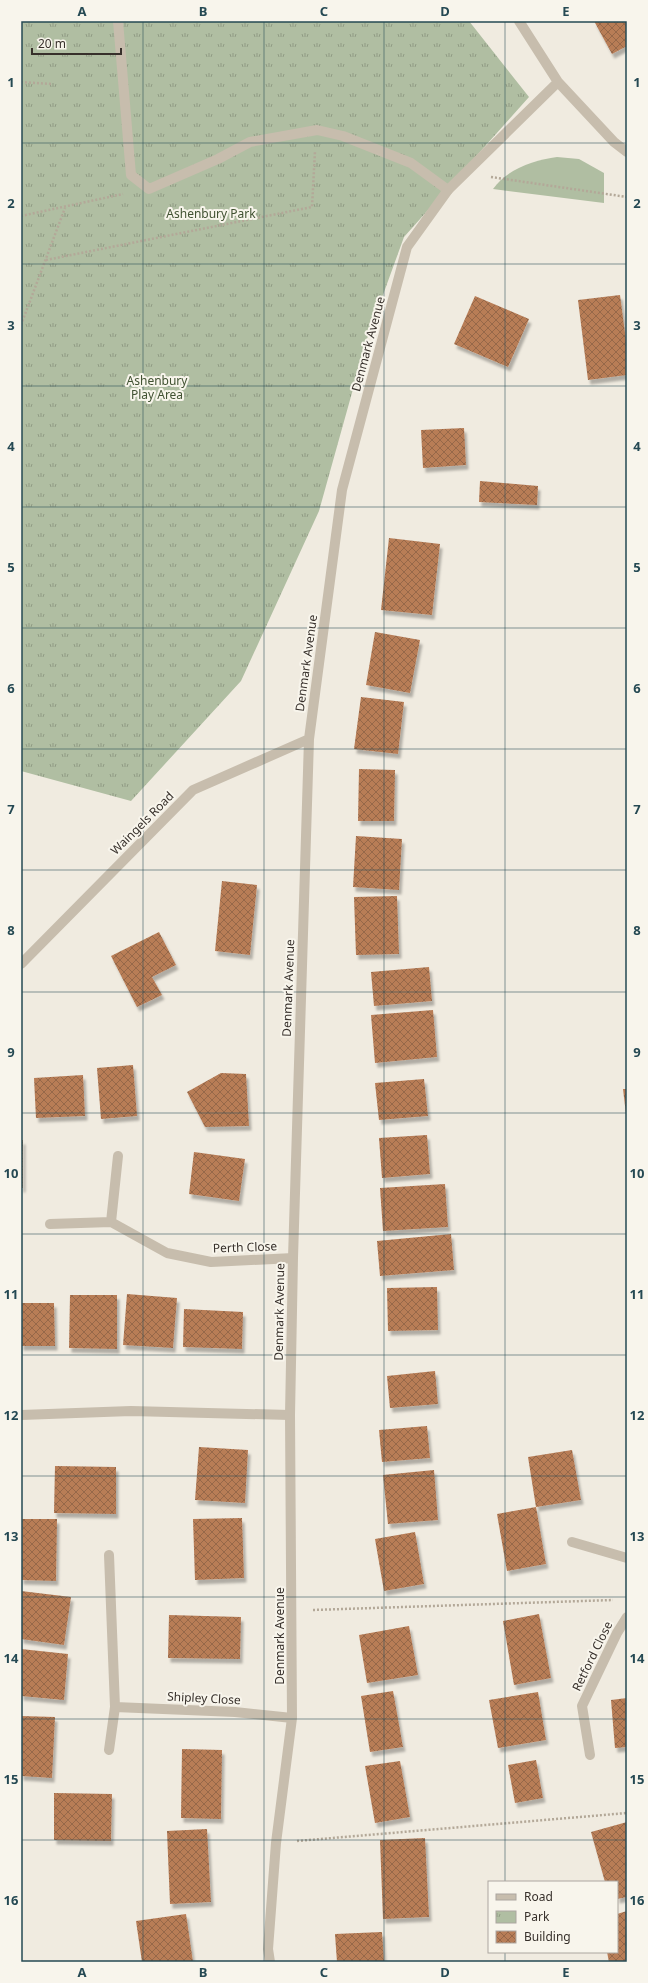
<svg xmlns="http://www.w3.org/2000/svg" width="648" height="1983" font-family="'Noto Sans',sans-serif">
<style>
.grass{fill:#b0bea2}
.park{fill:url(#park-tufts)}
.building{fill:url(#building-cross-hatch);filter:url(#shadow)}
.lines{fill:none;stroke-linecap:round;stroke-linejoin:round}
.path{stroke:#b3a898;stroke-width:2.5;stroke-dasharray:2 2;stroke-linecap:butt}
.service{stroke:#c7bdad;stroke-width:10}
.minor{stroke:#c7bdad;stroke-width:10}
.grid{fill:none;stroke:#254953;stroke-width:1;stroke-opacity:0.55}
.labels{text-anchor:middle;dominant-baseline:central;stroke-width:4;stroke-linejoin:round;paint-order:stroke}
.park-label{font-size:12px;fill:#415232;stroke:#f8f5ec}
.street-label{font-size:12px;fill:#37302b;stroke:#f8f5ec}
.neatline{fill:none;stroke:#254953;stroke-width:1.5}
.grid-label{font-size:13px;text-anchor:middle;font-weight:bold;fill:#254953}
</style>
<defs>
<pattern id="park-tufts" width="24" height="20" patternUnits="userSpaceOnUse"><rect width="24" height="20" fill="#b0bea2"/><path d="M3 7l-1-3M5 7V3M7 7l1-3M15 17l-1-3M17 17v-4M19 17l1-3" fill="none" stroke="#909b84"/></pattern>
<pattern id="building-cross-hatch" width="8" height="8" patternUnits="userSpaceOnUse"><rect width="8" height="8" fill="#b87d57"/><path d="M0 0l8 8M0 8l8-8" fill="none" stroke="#966748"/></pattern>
<filter id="shadow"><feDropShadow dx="2.5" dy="4.5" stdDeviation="1" flood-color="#0004"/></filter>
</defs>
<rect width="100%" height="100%" fill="#f0ebe0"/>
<path class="grass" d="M557,157L579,159L604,173V203L493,189C507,169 534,160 557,157Z"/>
<path class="park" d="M21,21H469L529,97L404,237L367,339L319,511L241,681L131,801L21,771Z"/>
<path class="building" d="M594,21H627V46L612,54Z
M620,295L627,348V375L588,380L578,300Z
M475,296L529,319L508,367L454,344Z
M464,428L466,465L423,468L421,430Z
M480,481L538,486L537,505L479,502Z
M389,538L440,544L432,615L381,610Z
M375,632L420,640L410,693L366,685Z
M361,697L404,702L398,754L354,749Z
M359,769L395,770L394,821H358Z
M356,836L402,839L399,890L353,887Z
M222,881L257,885L250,955L215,951Z
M397,896L399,954L356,955L354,897Z
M159,932L176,965L152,977L162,995L137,1007L111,956Z
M429,967L432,1001L374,1006L371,972Z
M433,1010L437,1057L375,1063L371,1015Z
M133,1065L137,1116L101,1119L97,1068Z
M221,1073L246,1074L249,1126L205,1127L187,1092Z
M83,1075L85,1116L36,1118L34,1078Z
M424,1079L428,1116L379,1120L375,1083Z
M623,1089H627V1114H626Z
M427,1135L430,1174L382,1178L379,1138Z
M21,1140H23V1188H21Z
M194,1152L245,1159L239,1201L189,1194Z
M445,1184L448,1227L383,1231L380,1188Z
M451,1234L454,1270L380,1276L377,1241Z
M437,1287L438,1330L388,1331L387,1288Z
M127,1294L177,1298L173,1348L123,1345Z
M70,1295H117V1349L69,1348Z
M21,1303H54L55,1346H21Z
M184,1309L243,1312L242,1349L183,1347Z
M435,1371L438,1404L390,1408L387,1376Z
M427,1426L430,1458L382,1462L379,1430Z
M199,1447L248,1450L245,1503L195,1500Z
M572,1450L581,1500L536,1507L546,1564L507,1571L497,1514L536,1507L528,1457Z
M55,1466L116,1467V1514L54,1513Z
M434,1470L438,1520L388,1524L383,1475Z
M242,1518L244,1578L195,1580L193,1519Z
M21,1519H57L56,1581L21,1580Z
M415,1532L424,1584L384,1591L375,1539Z
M21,1591L71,1597L64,1645L21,1639Z
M539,1614L551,1678L514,1685L503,1621Z
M169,1615L241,1617L240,1659L168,1658Z
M409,1626L418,1675L367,1683L359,1635Z
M21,1649L68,1654L64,1700L21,1696Z
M393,1691L403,1747L370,1752L361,1696Z
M538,1692L546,1740L498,1748L489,1700Z
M627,1698V1747L615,1748L611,1700Z
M21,1716L55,1717L52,1778L21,1776Z
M182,1749L222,1750L221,1819L181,1818Z
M536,1760L543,1798L515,1803L508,1765Z
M400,1761L410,1817L375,1823L365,1766Z
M54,1793L112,1794L111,1841L54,1840Z
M627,1822V1897L617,1899V1882H605L591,1832Z
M207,1829L211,1902L170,1904L167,1831Z
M425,1838L429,1917L383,1919L380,1840Z
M627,1911V1962H609L607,1952H617V1914Z
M186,1914L193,1962H142L136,1921Z
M382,1932L384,1962H337L335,1934Z"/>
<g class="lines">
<path class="path" d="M21,82L52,84
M491,177L627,197
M21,216L123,194
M46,260L312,207L315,151
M21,325L65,208
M313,1610L613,1600
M297,1841L627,1813"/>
<path class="service" d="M118,21L131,175L149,189L218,159L250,142L317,130L343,136L411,163L448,190
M21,1415L131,1411L290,1415
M572,1542L627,1558"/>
<path class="minor" d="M519,21L558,82L614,142L627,152
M21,964L193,790L309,739
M111,1222L118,1156
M50,1224L111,1222L167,1253L211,1262L293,1258
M109,1555L115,1707L235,1712L292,1718
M109,1750L115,1707
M590,1755L582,1706L617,1633L627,1617
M270,1962L268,1949L276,1843L292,1718L290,1415L293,1258L309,739L342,490L407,247L448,190L558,82"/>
</g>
<path class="grid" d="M143,21V1962M264,21V1962M384,21V1962M505,21V1882M21,143H627M21,264H627M21,386H627M21,507H627M21,628H627M21,749H627M21,870H627M21,992H627M21,1113H627M21,1234H627M21,1355H627M21,1476H627M21,1597H627M21,1719H627M21,1840H627M505,1952V1962"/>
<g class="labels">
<g class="park-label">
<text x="211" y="213">Ashenbury Park</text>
<text x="157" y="380">Ashenbury<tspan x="157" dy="14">Play Area</tspan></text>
</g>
<g class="street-label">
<text transform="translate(368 344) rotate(-75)">Denmark Avenue</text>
<text transform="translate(306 663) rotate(-82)">Denmark Avenue</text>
<text transform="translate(142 823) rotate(-45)">Waingels Road</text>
<text transform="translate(288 988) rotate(-88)">Denmark Avenue</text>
<text transform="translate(245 1247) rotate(-2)">Perth Close</text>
<text transform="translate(279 1312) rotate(-89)">Denmark Avenue</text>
<text transform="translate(279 1636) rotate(-90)">Denmark Avenue</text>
<text transform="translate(592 1656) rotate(-64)">Retford Close</text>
<text transform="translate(204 1698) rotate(3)">Shipley Close</text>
</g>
</g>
<rect width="648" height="1983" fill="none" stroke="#f8f5ec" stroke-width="44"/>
<rect x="488" y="1881" width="130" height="72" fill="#f8f5ec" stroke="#aba69f"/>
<rect x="496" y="1894" width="20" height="6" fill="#c7bdad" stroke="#aba69f"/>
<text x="524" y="1901" font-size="12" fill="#37302b">Road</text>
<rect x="496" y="1911" width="20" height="12" fill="url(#park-tufts)" stroke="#aba69f"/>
<text x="524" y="1921" font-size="12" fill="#37302b">Park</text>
<rect x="496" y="1931" width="20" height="12" fill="url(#building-cross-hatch)" stroke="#aba69f"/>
<text x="524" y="1941" font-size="12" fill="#37302b">Building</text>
<path d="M32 48v6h89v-6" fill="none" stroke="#37302b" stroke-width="2"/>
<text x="38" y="48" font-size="12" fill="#37302b" stroke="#f8f5ec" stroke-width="3" paint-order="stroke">20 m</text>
<rect x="22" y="22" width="604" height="1939" class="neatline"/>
<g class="grid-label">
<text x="82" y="16">A</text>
<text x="203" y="16">B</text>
<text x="324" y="16">C</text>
<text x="445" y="16">D</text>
<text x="566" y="16">E</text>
<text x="11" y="87">1</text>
<text x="637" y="87">1</text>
<text x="11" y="208">2</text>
<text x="637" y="208">2</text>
<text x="11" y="330">3</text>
<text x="637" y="330">3</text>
<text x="11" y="451">4</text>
<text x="637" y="451">4</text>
<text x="11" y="572">5</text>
<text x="637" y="572">5</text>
<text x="11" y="693">6</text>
<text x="637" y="693">6</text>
<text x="11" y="814">7</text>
<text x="637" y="814">7</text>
<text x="11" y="935">8</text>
<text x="637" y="935">8</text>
<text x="11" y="1057">9</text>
<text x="637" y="1057">9</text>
<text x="11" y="1178">10</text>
<text x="637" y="1178">10</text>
<text x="11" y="1299">11</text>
<text x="637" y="1299">11</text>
<text x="11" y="1420">12</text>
<text x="637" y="1420">12</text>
<text x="11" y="1541">13</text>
<text x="637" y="1541">13</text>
<text x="11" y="1663">14</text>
<text x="637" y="1663">14</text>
<text x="11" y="1784">15</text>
<text x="637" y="1784">15</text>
<text x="11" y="1905">16</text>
<text x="637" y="1905">16</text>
<text x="82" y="1977">A</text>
<text x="203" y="1977">B</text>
<text x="324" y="1977">C</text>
<text x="445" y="1977">D</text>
<text x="566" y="1977">E</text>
</g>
</svg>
